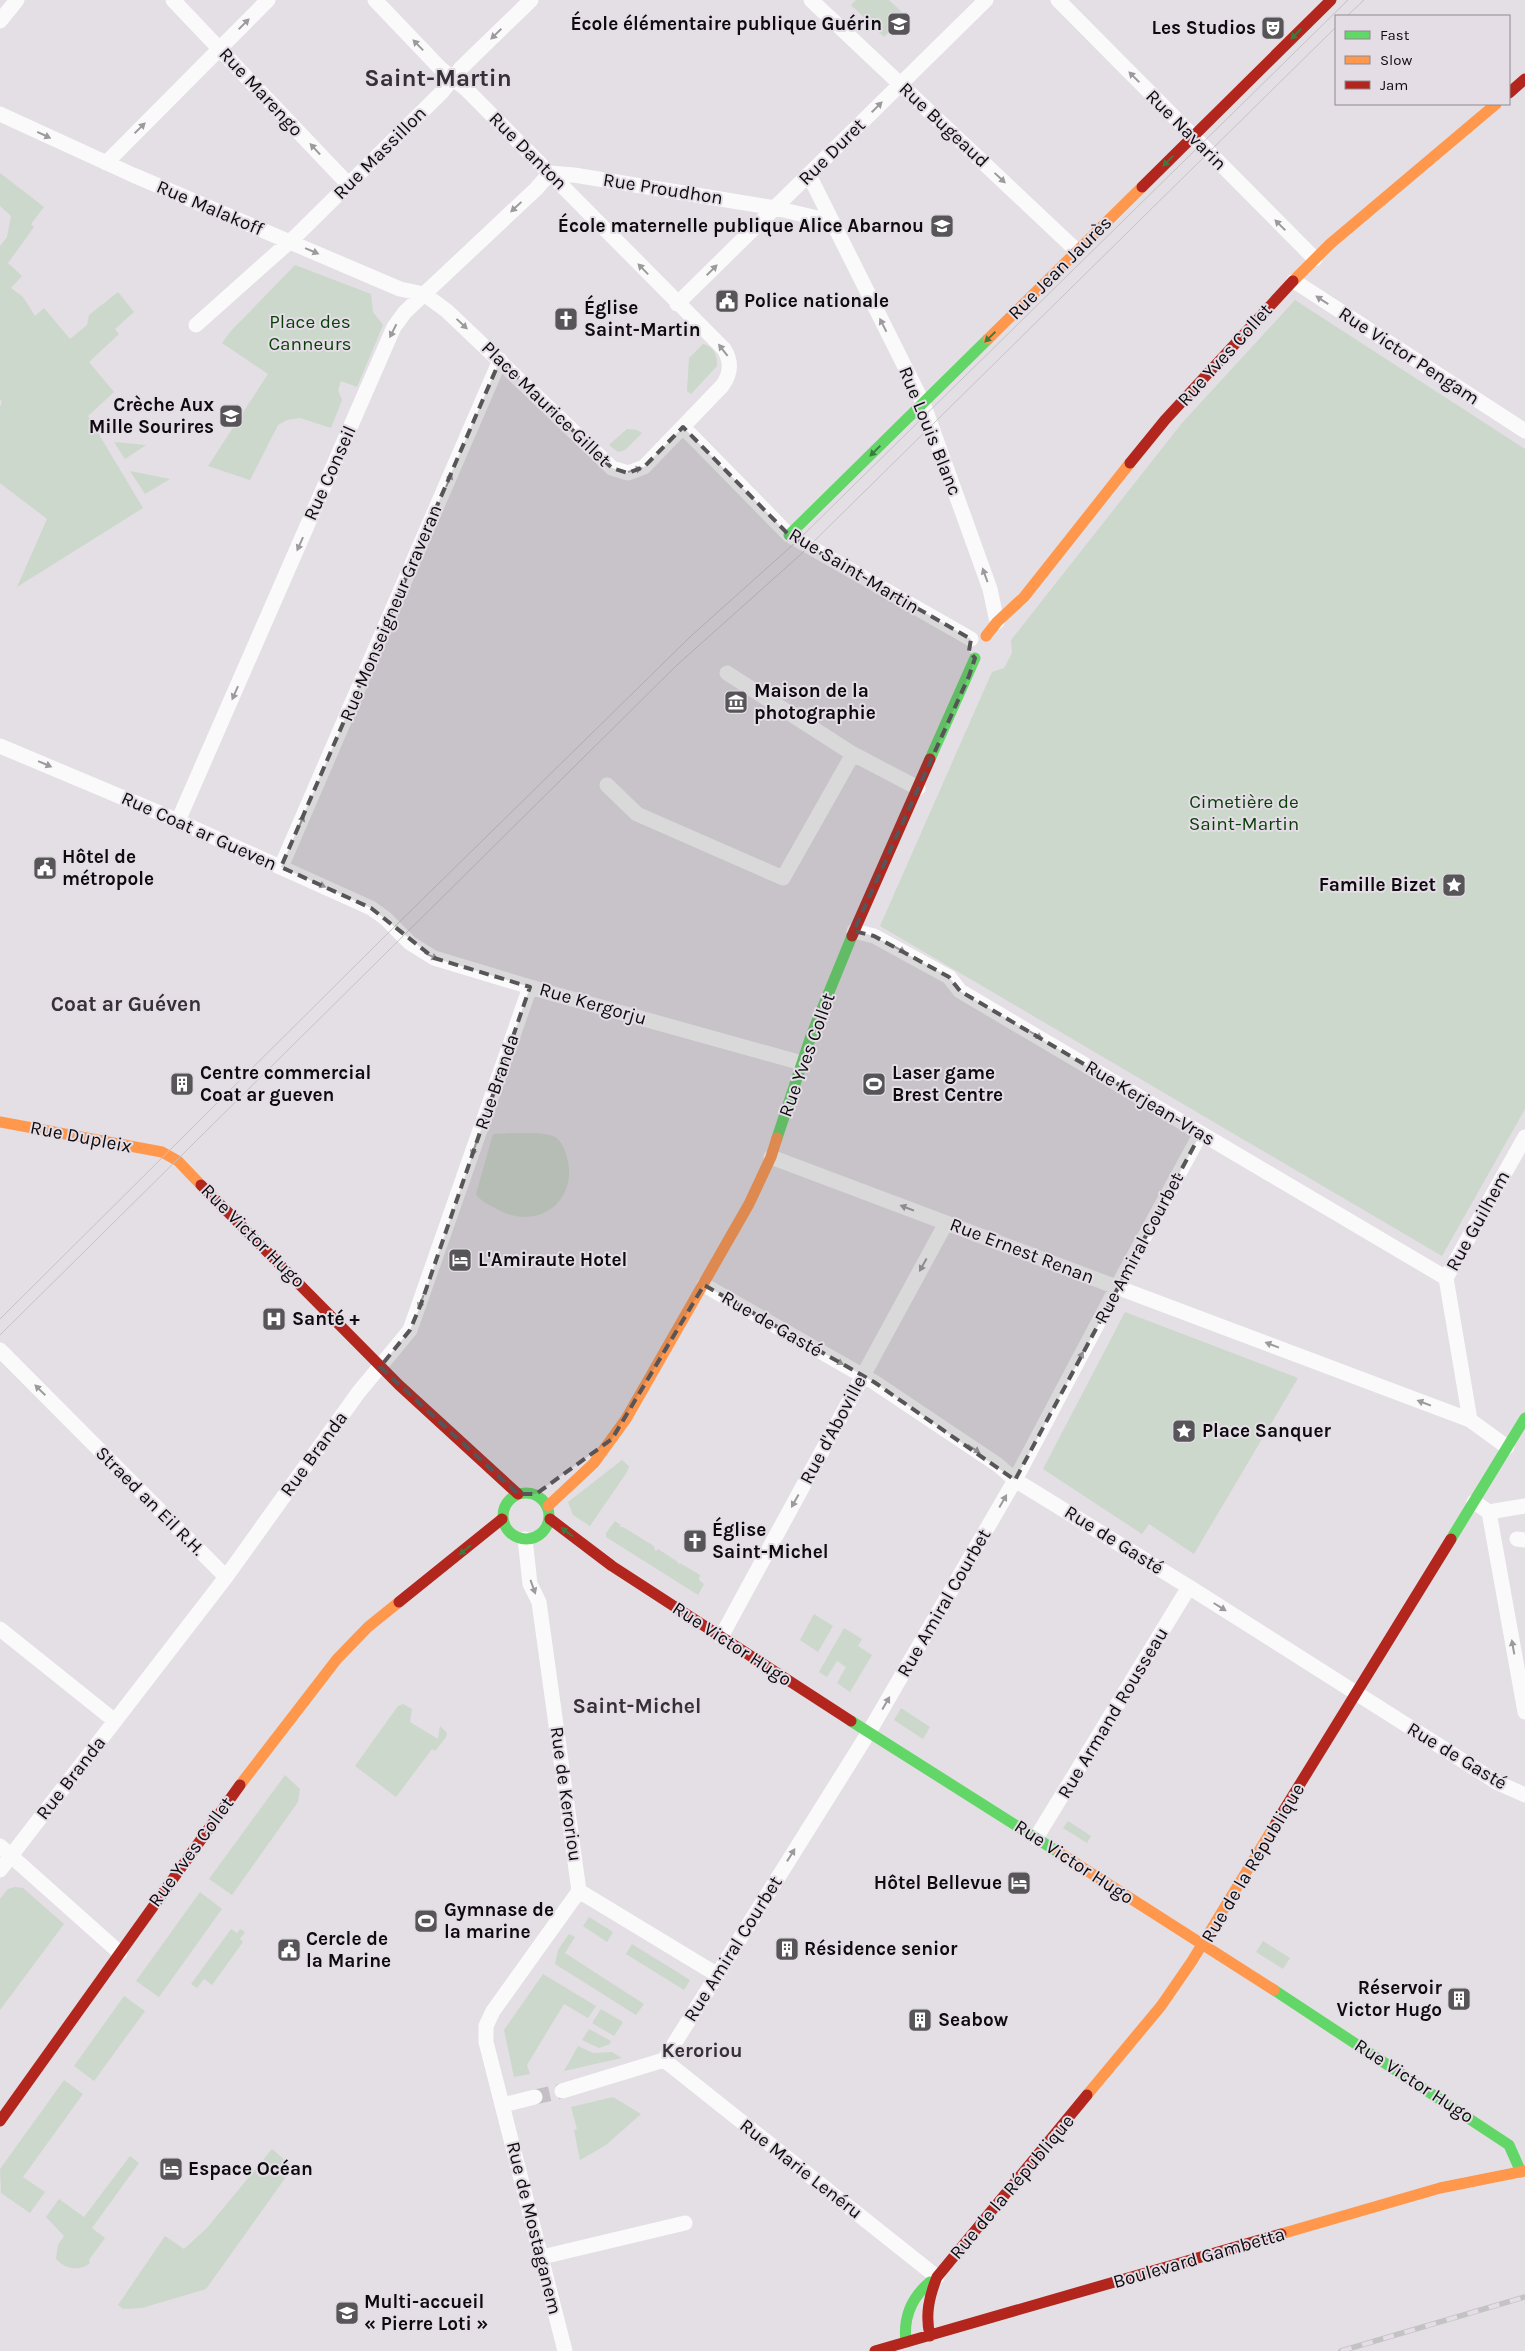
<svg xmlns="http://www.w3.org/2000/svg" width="1525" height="2351" font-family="Karla,sans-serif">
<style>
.green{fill:#ccd8cb}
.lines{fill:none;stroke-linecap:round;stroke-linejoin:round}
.street-tunnel{stroke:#c3bfc4;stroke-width:15;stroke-dasharray:15 8;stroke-linecap:butt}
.street{stroke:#fbfafb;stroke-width:15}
.fast{stroke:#63d668;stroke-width:11}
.slow{stroke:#ff974d;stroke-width:11}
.jam{stroke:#b3261e;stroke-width:11}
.tram{stroke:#c4c3c4;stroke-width:1}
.rail-casing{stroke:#c4c3c4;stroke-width:5.5}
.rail{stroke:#e4dde6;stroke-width:4;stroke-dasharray:11;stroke-linecap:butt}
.oneway{fill:#9c9a9c}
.oneway2{fill:#3c7b40}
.marked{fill:#585559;fill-opacity:0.2;stroke:#585559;stroke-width:4;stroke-dasharray:10 6;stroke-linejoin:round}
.labels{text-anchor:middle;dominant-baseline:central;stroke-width:4;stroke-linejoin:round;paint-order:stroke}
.poi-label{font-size:19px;font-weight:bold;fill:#0d0b0e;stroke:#e4dde6;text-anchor:start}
.street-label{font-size:19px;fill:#0d0b0e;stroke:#e4dde6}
.park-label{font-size:19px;fill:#083f07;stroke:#e4dde6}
.neighbourhood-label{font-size:20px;font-weight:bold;fill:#363138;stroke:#e4dde6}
.quarter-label{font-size:21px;font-weight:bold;fill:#363138;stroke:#e4dde6}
.district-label{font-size:24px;font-weight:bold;fill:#363138;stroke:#e4dde6}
</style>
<rect width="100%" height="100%" fill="#e3dfe4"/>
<path class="green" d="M856,0H889L906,16L884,37L851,5Z
M0,173L44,207L31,224L34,227L8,263L22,276L11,288L23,297L35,316L44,308L70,339L87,325L89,315L118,292L134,312L115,329L119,334L89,362L114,392L88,416L143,508L17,587L47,519L0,483V407L2,401L0,400V246L7,237L11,216L0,206Z
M295,265L371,294L373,312L383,325L357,387L341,381L338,390L342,400L331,428L300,418L287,420L278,425L250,480L208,466L268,374L222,343L230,332Z
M1295,300L1525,449V1109L1442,1256L880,926L992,672L1004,668L1012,653L1011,640L1182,423Z
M703,344C713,346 718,355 717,366L691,394L687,391L689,358Z
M627,429L637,430L642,433L625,450L618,452L609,445Z
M114,442L146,445L125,459Z
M130,471L170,479L145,494Z
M515,1133C527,1133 542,1132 553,1136C560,1139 564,1147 566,1154C581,1200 538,1233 497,1209C490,1205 480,1201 476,1194L493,1134Z
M1125,1312L1298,1378L1194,1554L1149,1524L1142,1534L1043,1469Z
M622,1460L629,1466L627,1472L590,1526L573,1515L568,1502Z
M615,1521L621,1525L619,1527H623L654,1546L655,1550L656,1551L658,1549L678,1562V1565L680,1563L700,1575L699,1580L704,1584L698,1595L606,1537V1533Z
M814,1614L833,1626L818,1652L800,1640Z
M844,1628L862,1639L858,1646L872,1655L850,1692L837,1683L846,1667L837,1661L827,1677L819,1672Z
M403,1704L412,1709L410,1722L438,1739L440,1726L447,1733L446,1737L435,1751L432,1749L396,1797L355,1766L398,1706Z
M901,1708L930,1727L923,1739L894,1720Z
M285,1775L300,1789L298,1802L232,1895L209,1879Z
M1068,1821L1091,1836L1087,1843L1063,1828Z
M15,1887L23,1888L64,1924L0,2010V1899L8,1889Z
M200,1892L222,1909L159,1997L136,1981Z
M589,1917L613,1932L607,1942L583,1926Z
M231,1929L237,1933L240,1929L245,1932L240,1939L243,1942L212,1985L204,1979L197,1988L191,1984Z
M569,1934L575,1937L565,1953L644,2004L636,2015L555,1964L558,1950Z
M1263,1941L1290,1958L1283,1969L1256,1952Z
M632,1944L690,1980L684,1990L626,1954Z
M543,1974L596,2006L588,2018L564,2004L527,2065L530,2074L514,2077L504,2030Z
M124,1996L145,2011L94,2081L74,2066Z
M601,2009L623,2022L614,2036L592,2023Z
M589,2029L611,2041L610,2044L599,2048L582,2040Z
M578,2046L593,2053L612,2052L622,2058L564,2071Z
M64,2080L83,2094L23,2177L45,2192L30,2213L1,2193L0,2169Z
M613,2097L641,2114L606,2145L580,2160L574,2130L577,2129L571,2107Z
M272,2149L293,2167L206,2289L142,2308L123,2309L118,2305L165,2236L184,2249L207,2228Z
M130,2156L139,2163L92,2228L105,2238L89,2260L90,2263C79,2272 65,2269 56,2259L58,2245L64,2236L46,2217L59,2199L84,2217Z"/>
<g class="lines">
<path class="street-tunnel" d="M535,2097L562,2091"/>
<path class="street" d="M173,0L348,184
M811,0L1077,251
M1058,0L1315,259
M0,21L17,0
M0,114L133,175L400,289L424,294L447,311L612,468L628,473L644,467L722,386C731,374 732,362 724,349L467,90L440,68L375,0
M106,163L268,0
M809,175L923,403L990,589L997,622
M1294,281L1525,431
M677,304L986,0
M196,325L297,235L441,93L461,68L531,0
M683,427L789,535L971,639
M727,673L853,754L918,788
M0,746L169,817L371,908L385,918L410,943L434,958L547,992L802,1063
M607,785L637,814L783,878L853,754
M178,821L394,327L405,312L536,189L550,173L574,175L775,208L830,221
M281,867L500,360
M854,931L874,936L949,977L960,991L1446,1278
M771,1157L1470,1420
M1446,1278L1470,1420L1507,1447
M1446,1278L1525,1137
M704,1285L874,1382L998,1465L1015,1480L1189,1587L1498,1783L1525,1795
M0,1350L226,1577
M1474,1502L1489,1512L1525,1712
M1489,1512L1525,1506
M525,1539L530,1584L539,1602L579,1891
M1517,1539L1525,1540
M0,1629L115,1721
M721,1637L946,1223
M1036,1838L1189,1587
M0,1846L120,1953
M0,1870L226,1577L358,1393L410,1330L530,987
M579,1891L716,1974
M664,2060L869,1732L1015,1480L1117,1287L1201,1133
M664,2060L937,2277
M562,2091L664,2060
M503,2105L535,2097
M542,2257L685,2223
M565,2351L486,2042V2026L493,2011L579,1891"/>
<path class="fast" d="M789,535L988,339
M930,759L975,658
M777,1138L811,1036L852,936
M503 1516a23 23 0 1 1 46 0a23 23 0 1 1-46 0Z
M1451,1539L1525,1418
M851,1721L1058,1852
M1274,1990L1509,2145L1521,2172
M906,2342C903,2317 911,2298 930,2282"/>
<path class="slow" d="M1293,281L1330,244L1496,104
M988,339L1142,187
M986,636L997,622L1024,597L1130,463
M0,1122L162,1152L178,1161L201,1185
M548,1506L594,1463L626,1419L749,1204L771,1157L777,1138
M240,1785L337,1659L368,1627L399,1602
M1058,1852L1274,1990
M1087,2095L1161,2006L1192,1961L1276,1823
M1281,2234L1440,2188L1525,2171"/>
<path class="jam" d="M1509,93L1525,79
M1142,187L1331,0
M1130,463L1165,420L1293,281
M852,936L930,759
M201,1185L399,1385L518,1494
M550,1519L612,1566L851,1721
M399,1602L502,1519
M1276,1823L1451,1539
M0,2121L240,1785
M930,2336C925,2315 929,2297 937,2277L1087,2095
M875,2351L1281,2234"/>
<path class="tram" d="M1347,16L1364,0
M0,1319L382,939L691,636L796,542L1348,0
M0,1335L677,665L799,556L1336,27"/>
<g class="rail-casing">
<path id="rail" d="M1341,2351L1525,2297"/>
</g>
<use href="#rail" class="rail"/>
</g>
<defs><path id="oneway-solid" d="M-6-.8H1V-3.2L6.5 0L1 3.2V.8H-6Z" transform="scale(1.25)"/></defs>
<g class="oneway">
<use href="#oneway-solid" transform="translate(244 24) rotate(-45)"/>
<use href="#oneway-solid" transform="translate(496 34) rotate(136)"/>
<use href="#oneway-solid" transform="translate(418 45) rotate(-134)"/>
<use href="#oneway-solid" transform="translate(1134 77) rotate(-135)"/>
<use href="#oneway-solid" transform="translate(877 107) rotate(-45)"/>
<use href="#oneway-solid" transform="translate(140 128) rotate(-44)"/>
<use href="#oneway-solid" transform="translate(44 135) rotate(25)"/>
<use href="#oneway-solid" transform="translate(315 149) rotate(-133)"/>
<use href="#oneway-solid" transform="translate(1000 178) rotate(43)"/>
<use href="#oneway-solid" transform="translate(516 207) rotate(137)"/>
<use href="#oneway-solid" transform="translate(1280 225) rotate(-135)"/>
<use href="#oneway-solid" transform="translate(312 251) rotate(23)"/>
<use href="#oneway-solid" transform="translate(643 269) rotate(-134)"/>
<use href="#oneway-solid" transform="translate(712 270) rotate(-45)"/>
<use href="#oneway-solid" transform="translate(1322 300) rotate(-147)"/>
<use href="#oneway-solid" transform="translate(462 324) rotate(43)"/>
<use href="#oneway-solid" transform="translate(883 325) rotate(-117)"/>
<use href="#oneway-solid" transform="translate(393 331) rotate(117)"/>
<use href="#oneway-solid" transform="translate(723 350) rotate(-128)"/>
<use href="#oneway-solid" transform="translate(635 470) rotate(-16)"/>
<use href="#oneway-solid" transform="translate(449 480) rotate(-67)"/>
<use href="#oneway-solid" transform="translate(300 544) rotate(114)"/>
<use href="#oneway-solid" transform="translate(985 575) rotate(-110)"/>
<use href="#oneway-solid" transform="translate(235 693) rotate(114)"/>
<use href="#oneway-solid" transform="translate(45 764) rotate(23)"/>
<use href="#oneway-solid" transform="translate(301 822) rotate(-67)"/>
<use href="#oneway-solid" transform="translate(319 884) rotate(25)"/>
<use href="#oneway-solid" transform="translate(899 949) rotate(29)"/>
<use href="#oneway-solid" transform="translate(431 956) rotate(26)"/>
<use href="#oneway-solid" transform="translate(1036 1035) rotate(30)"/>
<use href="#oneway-solid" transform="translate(474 1149) rotate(109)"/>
<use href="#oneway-solid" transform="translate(907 1208) rotate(-159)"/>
<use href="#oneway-solid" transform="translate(923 1265) rotate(119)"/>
<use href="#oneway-solid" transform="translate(421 1302) rotate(110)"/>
<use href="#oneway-solid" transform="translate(1272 1345) rotate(-159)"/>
<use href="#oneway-solid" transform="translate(1080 1358) rotate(-62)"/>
<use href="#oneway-solid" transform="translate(837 1361) rotate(30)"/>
<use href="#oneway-solid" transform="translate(40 1390) rotate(-135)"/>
<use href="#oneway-solid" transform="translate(1424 1403) rotate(-159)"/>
<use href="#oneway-solid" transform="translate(974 1449) rotate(33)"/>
<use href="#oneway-solid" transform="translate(795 1501) rotate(119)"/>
<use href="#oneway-solid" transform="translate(1003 1501) rotate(-60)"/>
<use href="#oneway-solid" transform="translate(533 1587) rotate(70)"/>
<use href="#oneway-solid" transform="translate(1220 1607) rotate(32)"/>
<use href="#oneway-solid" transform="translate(1513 1647) rotate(-100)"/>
<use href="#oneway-solid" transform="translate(886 1703) rotate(-60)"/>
<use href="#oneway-solid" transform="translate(791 1855) rotate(-58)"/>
</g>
<g class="oneway2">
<use href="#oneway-solid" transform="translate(1296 34) rotate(135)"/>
<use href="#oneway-solid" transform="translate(1168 161) rotate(135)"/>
<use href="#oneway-solid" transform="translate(990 337) rotate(136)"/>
<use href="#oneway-solid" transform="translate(875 451) rotate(135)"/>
<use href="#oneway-solid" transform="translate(567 1532) rotate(-143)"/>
<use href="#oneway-solid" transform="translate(465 1550) rotate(141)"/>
</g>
<path class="marked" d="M500,360L612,468L628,473L644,467L683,427L789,535L971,639L969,651L975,658L969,676L854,931L874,936L949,977L960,991L1201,1133L1015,1480L874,1382L704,1285L612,1439L536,1494H518L380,1367L410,1330L421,1304L530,987L434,958L371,908L281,867Z"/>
<defs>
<g id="school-square" transform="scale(1.25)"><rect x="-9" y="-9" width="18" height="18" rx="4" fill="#585559" stroke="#e4dde6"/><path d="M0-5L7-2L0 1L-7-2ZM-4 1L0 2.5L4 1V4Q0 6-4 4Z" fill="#fff"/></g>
<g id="theatre-square" transform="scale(1.25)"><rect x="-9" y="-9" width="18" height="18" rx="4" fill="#585559" stroke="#e4dde6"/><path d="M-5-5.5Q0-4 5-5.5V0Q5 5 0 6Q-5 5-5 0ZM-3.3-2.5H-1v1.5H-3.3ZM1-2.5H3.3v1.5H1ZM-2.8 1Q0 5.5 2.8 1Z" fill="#fff"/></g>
<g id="civic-square" transform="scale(1.25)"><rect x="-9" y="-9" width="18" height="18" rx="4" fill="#585559" stroke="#e4dde6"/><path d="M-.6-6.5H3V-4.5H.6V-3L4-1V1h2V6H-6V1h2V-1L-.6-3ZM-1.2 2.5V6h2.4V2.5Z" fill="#fff"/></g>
<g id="church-square" transform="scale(1.25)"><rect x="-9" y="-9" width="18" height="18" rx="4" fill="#585559" stroke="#e4dde6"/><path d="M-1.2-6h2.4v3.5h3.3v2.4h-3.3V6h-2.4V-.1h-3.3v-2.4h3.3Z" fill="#fff"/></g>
<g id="museum-square" transform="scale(1.25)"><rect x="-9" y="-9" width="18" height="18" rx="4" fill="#585559" stroke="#e4dde6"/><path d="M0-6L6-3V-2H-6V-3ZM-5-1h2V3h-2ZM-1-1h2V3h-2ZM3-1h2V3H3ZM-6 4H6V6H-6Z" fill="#fff"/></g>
<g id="sight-square" transform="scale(1.25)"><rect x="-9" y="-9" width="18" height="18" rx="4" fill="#585559" stroke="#e4dde6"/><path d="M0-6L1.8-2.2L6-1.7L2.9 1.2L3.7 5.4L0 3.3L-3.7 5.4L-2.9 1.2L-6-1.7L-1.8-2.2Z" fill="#fff"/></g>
<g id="building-square" transform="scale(1.25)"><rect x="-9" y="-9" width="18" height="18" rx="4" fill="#585559" stroke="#e4dde6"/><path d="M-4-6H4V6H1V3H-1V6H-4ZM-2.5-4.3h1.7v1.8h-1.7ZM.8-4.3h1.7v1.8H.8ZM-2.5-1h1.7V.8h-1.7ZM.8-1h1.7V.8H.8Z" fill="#fff"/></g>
<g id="stadium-square" transform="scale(1.25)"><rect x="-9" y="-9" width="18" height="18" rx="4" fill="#585559" stroke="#e4dde6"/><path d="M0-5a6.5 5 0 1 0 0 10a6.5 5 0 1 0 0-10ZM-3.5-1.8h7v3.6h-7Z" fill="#fff"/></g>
<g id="hotel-square" transform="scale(1.25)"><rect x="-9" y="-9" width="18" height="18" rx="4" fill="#585559" stroke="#e4dde6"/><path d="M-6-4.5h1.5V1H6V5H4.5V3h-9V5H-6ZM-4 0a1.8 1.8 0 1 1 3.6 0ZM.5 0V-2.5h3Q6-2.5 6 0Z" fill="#fff"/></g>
<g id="hospital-square" transform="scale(1.25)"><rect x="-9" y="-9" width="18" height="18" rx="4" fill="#585559" stroke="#e4dde6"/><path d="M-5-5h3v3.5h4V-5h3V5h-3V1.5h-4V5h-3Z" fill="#fff"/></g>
</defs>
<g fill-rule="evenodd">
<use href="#school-square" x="899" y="24"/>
<use href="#theatre-square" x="1273" y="28"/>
<use href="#school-square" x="942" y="226"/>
<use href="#civic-square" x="727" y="301"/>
<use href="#church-square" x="566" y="319"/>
<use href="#school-square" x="231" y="416"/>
<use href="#museum-square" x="736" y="702"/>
<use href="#civic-square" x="45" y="868"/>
<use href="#sight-square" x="1454" y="885"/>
<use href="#building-square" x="182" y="1084"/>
<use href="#stadium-square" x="874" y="1084"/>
<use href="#hotel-square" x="460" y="1260"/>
<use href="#hospital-square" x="274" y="1319"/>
<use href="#sight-square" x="1184" y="1431"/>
<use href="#church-square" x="695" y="1541"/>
<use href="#hotel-square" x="1019" y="1883"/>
<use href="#stadium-square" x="426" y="1921"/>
<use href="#building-square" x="787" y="1949"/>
<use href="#civic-square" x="289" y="1950"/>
<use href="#building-square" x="1459" y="1999"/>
<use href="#building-square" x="920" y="2020"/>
<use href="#hotel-square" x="171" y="2169"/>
<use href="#school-square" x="347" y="2313"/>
</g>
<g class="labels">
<g class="poi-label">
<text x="882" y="24" text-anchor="end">École élémentaire publique Guérin</text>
<text x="1256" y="28" text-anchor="end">Les Studios</text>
<text x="924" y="226" text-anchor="end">École maternelle publique Alice Abarnou</text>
<text x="744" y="301">Police nationale</text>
<text x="584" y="308">Église<tspan x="584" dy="22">Saint-Martin</tspan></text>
<text x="214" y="405" text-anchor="end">Crèche Aux<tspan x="214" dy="22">Mille Sourires</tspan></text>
<text x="754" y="691">Maison de la<tspan x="754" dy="22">photographie</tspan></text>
<text x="62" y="857">Hôtel de<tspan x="62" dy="22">métropole</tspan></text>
<text x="1436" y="885" text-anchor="end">Famille Bizet</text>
<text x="200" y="1073">Centre commercial<tspan x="200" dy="22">Coat ar gueven</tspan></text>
<text x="892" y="1073">Laser game<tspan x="892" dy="22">Brest Centre</tspan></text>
<text x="478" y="1260">L'Amiraute Hotel</text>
<text x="292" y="1319">Santé +</text>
<text x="1202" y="1431">Place Sanquer</text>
<text x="712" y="1530">Église<tspan x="712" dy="22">Saint-Michel</tspan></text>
<text x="1002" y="1883" text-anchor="end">Hôtel Bellevue</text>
<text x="444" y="1910">Gymnase de<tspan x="444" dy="22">la marine</tspan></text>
<text x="306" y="1939">Cercle de<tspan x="306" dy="22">la Marine</tspan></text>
<text x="804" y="1949">Résidence senior</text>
<text x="1442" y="1988" text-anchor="end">Réservoir<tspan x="1442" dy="22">Victor Hugo</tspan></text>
<text x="938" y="2020">Seabow</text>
<text x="188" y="2169">Espace Océan</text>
<text x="364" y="2302">Multi-accueil<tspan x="364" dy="22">« Pierre Loti »</tspan></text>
</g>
<g class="street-label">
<text transform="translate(261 92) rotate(47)">Rue Marengo</text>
<text transform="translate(944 125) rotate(43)">Rue Bugeaud</text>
<text transform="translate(1186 130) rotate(45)">Rue Navarin</text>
<text transform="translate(528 151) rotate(45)">Rue Danton</text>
<text transform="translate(832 152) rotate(-45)">Rue Duret</text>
<text transform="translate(380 153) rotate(-45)">Rue Massillon</text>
<text transform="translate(663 189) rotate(9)">Rue Proudhon</text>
<text transform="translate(210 208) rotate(23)">Rue Malakoff</text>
<text transform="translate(1060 268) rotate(-45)">Rue Jean Jaurès</text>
<text transform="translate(1225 355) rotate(-48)">Rue Yves Collet</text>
<text transform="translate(1409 356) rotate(33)">Rue Victor Pengam</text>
<text transform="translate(546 404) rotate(44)">Place Maurice Gillet</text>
<text transform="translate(930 431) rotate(68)">Rue Louis Blanc</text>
<text transform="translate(330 473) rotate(-66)">Rue Conseil</text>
<text transform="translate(854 571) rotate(31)">Rue Saint-Martin</text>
<text transform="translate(391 613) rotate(-67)">Rue Monseigneur Graveran</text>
<text transform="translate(199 831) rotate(24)">Rue Coat ar Gueven</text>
<text transform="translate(593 1004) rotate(16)">Rue Kergorju</text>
<text transform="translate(807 1055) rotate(-70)">Rue Yves Collet</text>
<text transform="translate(497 1082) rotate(-71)">Rue Branda</text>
<text transform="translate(1150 1103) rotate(31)">Rue Kerjean-Vras</text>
<text transform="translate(81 1137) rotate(11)">Rue Dupleix</text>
<text transform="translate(1478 1221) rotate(-61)">Rue Guilhem</text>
<text transform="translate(253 1236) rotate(45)">Rue Victor Hugo</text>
<text transform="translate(1139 1248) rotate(-62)">Rue Amiral Courbet</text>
<text transform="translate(1022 1251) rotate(21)">Rue Ernest Renan</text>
<text transform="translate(772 1324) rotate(30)">Rue de Gasté</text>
<text transform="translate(833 1430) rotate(-62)">Rue d'Aboville</text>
<text transform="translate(314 1454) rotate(-54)">Rue Branda</text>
<text transform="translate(150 1501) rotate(45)">Straed an Eil R.H.</text>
<text transform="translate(1114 1540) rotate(32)">Rue de Gasté</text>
<text transform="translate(944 1603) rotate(-60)">Rue Amiral Courbet</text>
<text transform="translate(732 1644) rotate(33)">Rue Victor Hugo</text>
<text transform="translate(1113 1713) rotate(-59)">Rue Armand Rousseau</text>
<text transform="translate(1457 1756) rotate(31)">Rue de Gasté</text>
<text transform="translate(71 1778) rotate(-52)">Rue Branda</text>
<text transform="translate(566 1794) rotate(82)">Rue de Keroriou</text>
<text transform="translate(191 1852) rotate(-54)">Rue Yves Collet</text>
<text transform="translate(1074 1862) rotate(33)">Rue Victor Hugo</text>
<text transform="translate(1253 1863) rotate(-59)">Rue de la République</text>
<text transform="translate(733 1949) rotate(-58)">Rue Amiral Courbet</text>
<text transform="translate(1414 2081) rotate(33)">Rue Victor Hugo</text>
<text transform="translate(801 2169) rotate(38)">Rue Marie Lenéru</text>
<text transform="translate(1012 2187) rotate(-50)">Rue de la République</text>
<text transform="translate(534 2228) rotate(76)">Rue de Mostaganem</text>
<text transform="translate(1199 2258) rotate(-16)">Boulevard Gambetta</text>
</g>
<g class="park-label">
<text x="310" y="322">Place des<tspan x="310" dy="22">Canneurs</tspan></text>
<text x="1244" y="802">Cimetière de<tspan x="1244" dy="22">Saint-Martin</tspan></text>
</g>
<g class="neighbourhood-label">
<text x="702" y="2050">Keroriou</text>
</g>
<g class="quarter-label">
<text x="126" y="1004">Coat ar Guéven</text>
<text x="637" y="1706">Saint-Michel</text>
</g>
<g class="district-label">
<text x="438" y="78">Saint-Martin</text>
</g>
</g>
<rect x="1335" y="15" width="175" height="90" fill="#e4dde6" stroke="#8e8990"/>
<rect x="1345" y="31" width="25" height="8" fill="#63d668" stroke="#8e8990"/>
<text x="1380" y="40" font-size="15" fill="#0d0b0e">Fast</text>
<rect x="1345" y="56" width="25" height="8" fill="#ff974d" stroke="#8e8990"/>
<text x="1380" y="65" font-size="15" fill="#0d0b0e">Slow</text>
<rect x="1345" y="81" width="25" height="8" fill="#b3261e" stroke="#8e8990"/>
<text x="1380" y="90" font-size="15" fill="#0d0b0e">Jam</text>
</svg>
